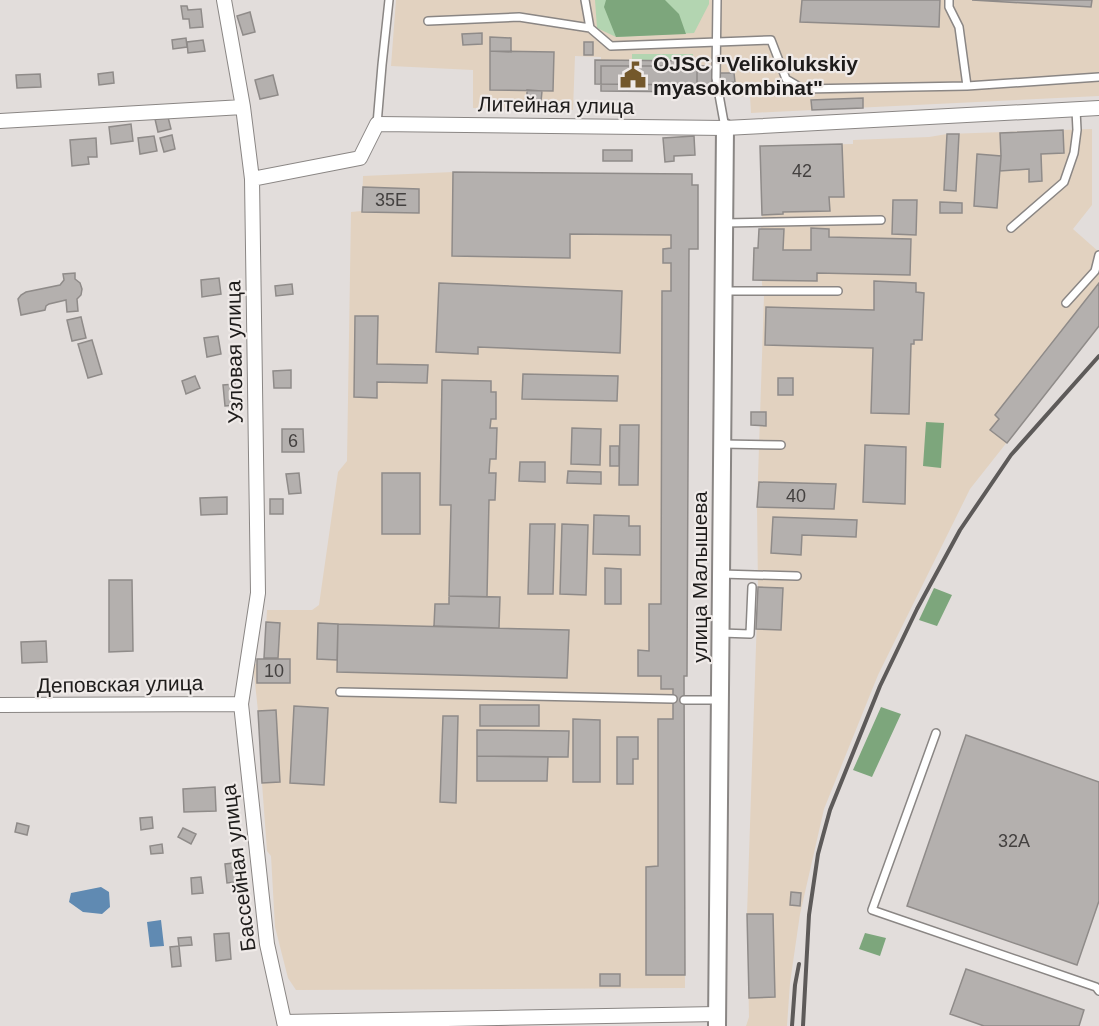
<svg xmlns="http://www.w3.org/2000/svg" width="1099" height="1026" font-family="Arial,sans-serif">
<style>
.industrial{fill:#e2d2c0}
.green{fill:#b3d5b1}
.forest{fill:#7da67c}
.water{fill:#608ab2}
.building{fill:#b4b0ae;stroke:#8f8b89;stroke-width:1.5}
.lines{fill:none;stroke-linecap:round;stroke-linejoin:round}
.service-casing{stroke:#8a8684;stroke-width:10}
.minor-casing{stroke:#8a8684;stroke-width:16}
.tertiary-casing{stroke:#8a8684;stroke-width:20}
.service{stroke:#fff;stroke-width:7}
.minor{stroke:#fff;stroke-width:14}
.tertiary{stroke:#fff;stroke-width:16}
.rail{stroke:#5d5a59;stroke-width:4}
.labels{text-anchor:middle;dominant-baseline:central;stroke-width:4.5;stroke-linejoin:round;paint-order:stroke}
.number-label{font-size:18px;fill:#444140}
.poi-label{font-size:21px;font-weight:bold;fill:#1e1c1b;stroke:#efeae8;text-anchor:start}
.street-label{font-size:21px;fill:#1e1c1b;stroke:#efeae8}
</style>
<rect width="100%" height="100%" fill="#e2dddb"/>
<path class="industrial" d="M396,0H1099V96L751,113L750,96L734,97V78H713L712,86H699V92L601,91V57L575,56L573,110L473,108V70L391,66Z
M1092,129V205L1073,229L1099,252V326L970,489L878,675L824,809L800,914L790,983L787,1026H746L749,1017L747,914L758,587L757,507L764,296L762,284L761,227L762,215L760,146L853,144V140L929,137L947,134Z
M453,172L692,174V185H698V249H689L687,676L684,677L685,988L296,990L288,978L275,927L271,856L267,851L262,783L258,711L253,664L264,663L267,610H312L319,605L338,472L347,461L351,212L362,211L363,176Z"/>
<path class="green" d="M595,0H709V4L694,33L616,37L597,28Z
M632,54H693V66H632Z"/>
<path class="forest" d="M606,0H665L679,14L686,34L616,37L604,7Z
M926,422L944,423L941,468L923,466Z
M934,588L952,595L937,626L919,620Z
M881,707L901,714L872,777L853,770Z
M865,933L886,938L880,956L859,949Z"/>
<path class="water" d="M101,887L109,892L110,907L102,914L83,912L69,902L71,893Z
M161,920L164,946L150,947L147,922Z"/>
<path class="building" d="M802,0H940L939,27L800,22Z
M972,0H1092L1091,7Z
M181,6H187L188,10L201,9L203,27L190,28L189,19H183Z
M250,12L255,32L243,35L237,16Z
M482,33V44L463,45L462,34Z
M490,37L511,38V52L490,51Z
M186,38L187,47L173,49L172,40Z
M203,40L205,51L188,53L187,42Z
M584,42H593V55H584Z
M490,51L554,52L553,91L490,90Z
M595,60L697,61V85L595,84Z
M601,66H712V86H699V92L601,91Z
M113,72L114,83L99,85L98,74Z
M720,73H734L735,82L720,83Z
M40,74L41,87L17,88L16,75Z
M273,75L278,95L260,99L255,80Z
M527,90L542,91L541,102L527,101Z
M863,98V108L812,110L811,100Z
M168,117L171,129L158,132L155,119Z
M131,124L133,141L111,144L109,127Z
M1063,130L1064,153L1041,154L1042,181L1029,182V169L1000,171L1001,156L1000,133Z
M947,134H959L956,191L944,190Z
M172,135L175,149L164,152L160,138Z
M154,136L157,151L140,154L138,138Z
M694,136L695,155L674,156V161L665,162L663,138Z
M96,138L97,157H88L89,164L72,166L70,140Z
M842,144L844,197H829L830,211L783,212V214L762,215L760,146Z
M603,150H632V161H603Z
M977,154L1001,156L997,208L974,206Z
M453,172L692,174V185H698V249H689L687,676H684L685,975H646V867L658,866V719H673V689H661V676H638V650L649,651V604H661L662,291H671V263H663V249L671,248V235L570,234V258L452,256Z
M363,187L419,189V213L362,212Z
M893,200H917L916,235L892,234Z
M940,202L962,203V213H940Z
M811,228L829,229V237L911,239L910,275L817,273V281L753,280L754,248H758L759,229H784L783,250H811Z
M75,273V279L80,283L82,289L81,295L77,299L78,311L67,312L66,300L49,304L46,306L45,310L21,315L18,299L21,295L26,292L60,285L64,280L63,274Z
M219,278L221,294L202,297L201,280Z
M874,281L916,283V292L924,293L922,340H914V344H911L909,414L871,413L873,348L765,345L766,307L874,310Z
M439,283L622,291L620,353L478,347V354L436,352Z
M1099,283V326L1007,443L990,430L999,419L995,415Z
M292,284L293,294L276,296L275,286Z
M355,316H378L377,364L428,365L427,383L377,382V398L354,397Z
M81,317L86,338L72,341L67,320Z
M218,336L221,354L207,357L204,338Z
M92,340L102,374L88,378L78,344Z
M291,370V388H274L273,371Z
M523,374L618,376L617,401L522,399Z
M195,376L200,388L186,394L182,381Z
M778,378H793V395H778Z
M442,380L491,381V392H496V419H491L490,428H497L496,459H490L489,473H496L495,500H489L487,597L449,596L451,505H440Z
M235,384L237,405L225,406L223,385Z
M751,412H766V426L751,425Z
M620,425H639L638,485H619Z
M572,428L601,429L600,465L571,464Z
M282,429H303L304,452H282Z
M865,445L906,447L905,504L863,502Z
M610,446H619V466H610Z
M520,462H545V482L519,481Z
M568,471L601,472V484L567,483Z
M299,473L301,493L289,494L286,474Z
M382,473H420V534H382Z
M759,482L836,484L834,509L757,507Z
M227,497V514L201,515L200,498Z
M270,499H283V514H270Z
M594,515L629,516V526H640V555L593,554Z
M773,517L857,520L856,537L802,535L801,555L771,553Z
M530,524H555L553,594H528Z
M562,524L588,525L586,595L560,594Z
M605,568L621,569V604H605Z
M109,580H132L133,651L109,652Z
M758,587L783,588L781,630L756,629Z
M449,596L500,597L499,628L434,626L435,604H449Z
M266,622L280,623L278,658H264Z
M318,623L338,624L337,660L317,659Z
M338,624L569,630L567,678L337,672Z
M46,641L47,662L22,663L21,642Z
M257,659H290V683H257Z
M480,705H539V726H480Z
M294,706L328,708L324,785L290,783Z
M276,710L280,782L262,783L258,711Z
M443,716H458L456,803L440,802Z
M573,719L600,720V782H573Z
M477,730L569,731L568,757L477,756Z
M966,735L1099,782V901L1077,965L907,906Z
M617,737H638V759H633V784H617Z
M477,756L548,757L547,781H477Z
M215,787L216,811L184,812L183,789Z
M152,817L153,828L141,830L140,818Z
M17,823L29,826L27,835L15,832Z
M183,828L196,834L191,844L178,837Z
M162,844L163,853L151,854L150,846Z
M241,862L243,881L227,883L225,864Z
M201,877L203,893L192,894L191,878Z
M791,892L801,893L800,906L790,905Z
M747,914H773L775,997L749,998Z
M229,933L231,959L216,961L214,934Z
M191,937L192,945L179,946L178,938Z
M179,946L181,966L172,967L170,947Z
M966,969L1084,1010L1079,1026H984L950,1014Z
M600,974H620V986H600Z"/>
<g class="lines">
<g class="service-casing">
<path id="service" d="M585,0L590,28
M717,0L716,78L725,128
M949,0V7L959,27L967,86
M428,21L519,17L590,28L611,46L771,40L786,79L803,89L967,86L1099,77
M377,124L382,65L389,0
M724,223L881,220
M1011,228L1064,182L1074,153L1077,130L1076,110
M723,291H838
M1066,303L1095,271L1099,255
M722,444L781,445
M721,574L797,576
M721,633L750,634L752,587
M340,692L673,699
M684,700H720
M936,733L872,910L1096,987L1099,991"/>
</g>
<g class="minor-casing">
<path id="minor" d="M224,0L243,107L252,179L258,593L241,704L267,944L285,1026
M0,121L243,107
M252,179L360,158L377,124L725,128L1099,108
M0,705L241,704
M284,1022L718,1014"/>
</g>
<g class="tertiary-casing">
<path id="tertiary" d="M717,1026L725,128"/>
</g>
<use href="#service" class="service"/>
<use href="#minor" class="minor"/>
<use href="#tertiary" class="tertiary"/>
<path class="rail" d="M792,1026L795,985L799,964
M803,1026L809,915L818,854L830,810L880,686L917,609L960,530L1011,455L1099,356"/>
</g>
<defs>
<g id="civic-bare" transform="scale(2.07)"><path d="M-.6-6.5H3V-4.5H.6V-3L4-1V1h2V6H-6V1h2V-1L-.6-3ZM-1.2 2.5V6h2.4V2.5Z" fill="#74582b" stroke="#efeae8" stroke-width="2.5" paint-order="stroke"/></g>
</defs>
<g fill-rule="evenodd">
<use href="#civic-bare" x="633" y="75"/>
</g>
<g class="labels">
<g class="number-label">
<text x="802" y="171">42</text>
<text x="391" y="200">35Е</text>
<text x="293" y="441">6</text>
<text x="796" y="496">40</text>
<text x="274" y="671">10</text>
<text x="1014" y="841">32А</text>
</g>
<g class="poi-label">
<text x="653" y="63">OJSC "Velikolukskiy<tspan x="653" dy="24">myasokombinat"</tspan></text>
</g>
<g class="street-label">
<text transform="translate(556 105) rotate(1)">Литейная улица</text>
<text transform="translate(234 352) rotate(-91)">Узловая улица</text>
<text transform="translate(699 577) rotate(-90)">улица Малышева</text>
<text transform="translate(120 684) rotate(-1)">Деповская улица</text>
<text transform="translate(238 868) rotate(-97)">Бассейная улица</text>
</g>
</g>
</svg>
